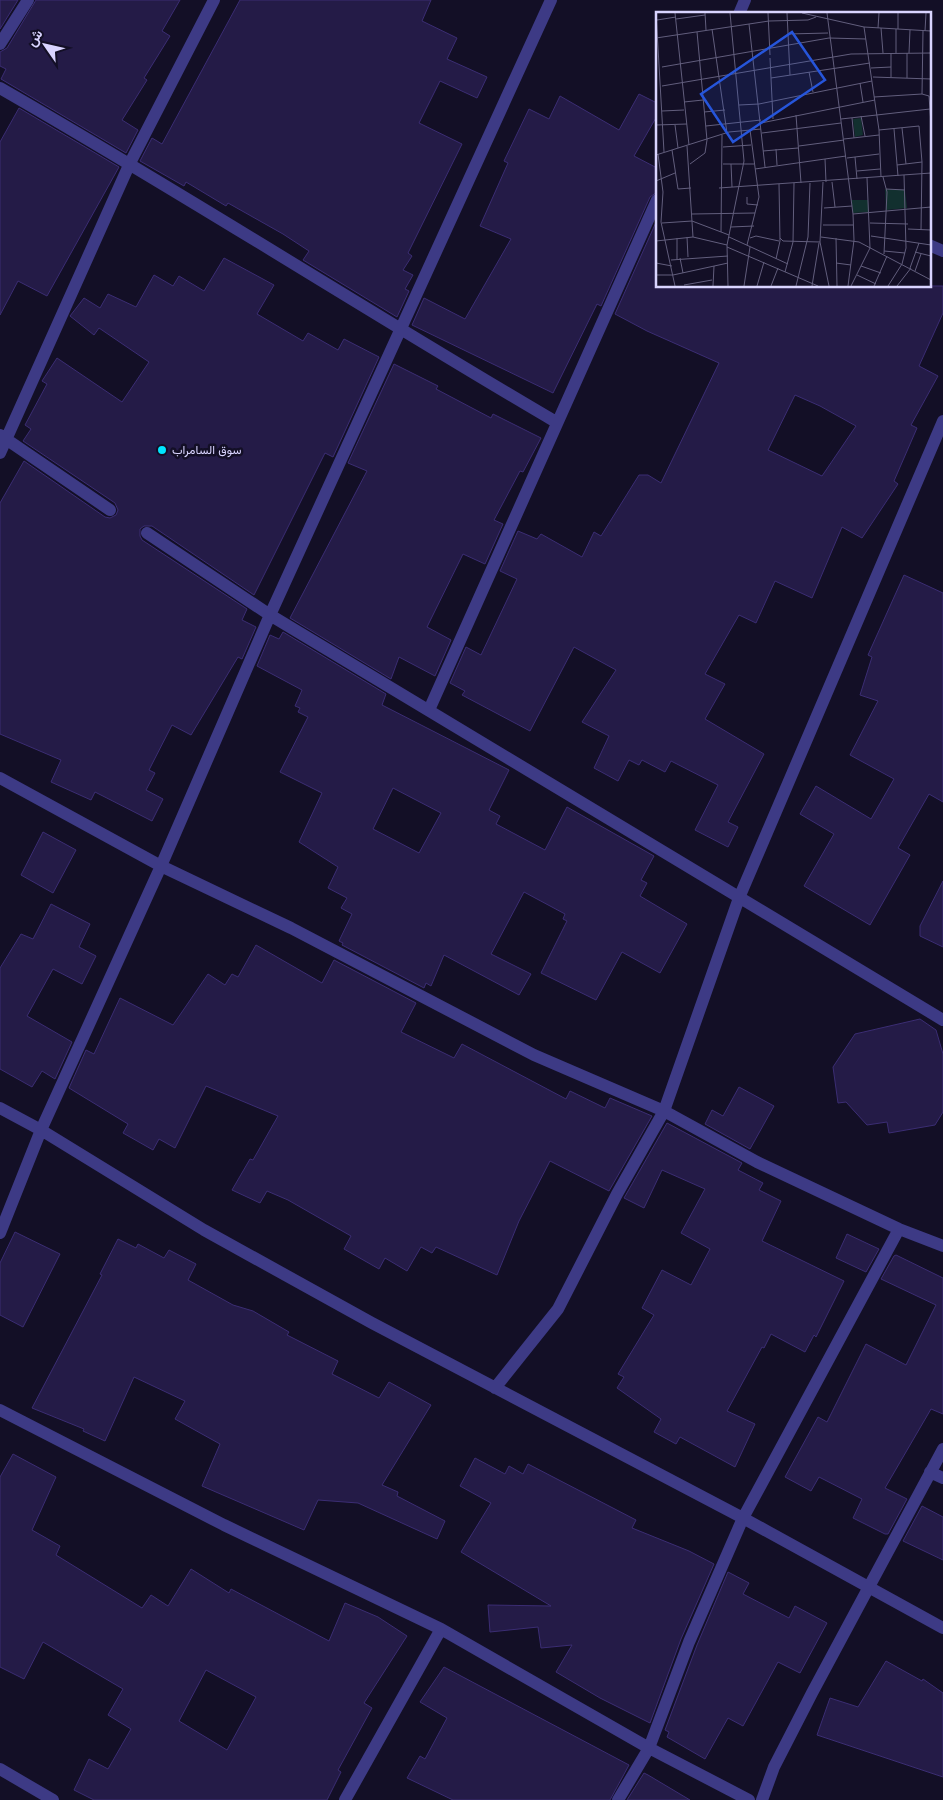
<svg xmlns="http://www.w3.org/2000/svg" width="943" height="1800" font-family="Helvetica,Vazirmatn,sans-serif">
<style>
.building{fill:#241b47;stroke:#3b2d73;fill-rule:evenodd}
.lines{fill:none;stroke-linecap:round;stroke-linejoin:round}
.minor{stroke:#3d3a85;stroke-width:12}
.poi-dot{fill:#00e5ff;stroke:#130f26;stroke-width:2}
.labels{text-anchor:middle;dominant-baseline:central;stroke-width:5;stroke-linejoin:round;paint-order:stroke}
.poi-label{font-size:12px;fill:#d9d4ff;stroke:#130f26;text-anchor:start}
.inset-road{fill:none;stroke:#625e7d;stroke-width:1}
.view{fill:#2655da;fill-opacity:0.15;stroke:#2655da;stroke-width:2.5}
.inset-edge{fill:none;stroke:#d9d4ff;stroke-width:2.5}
</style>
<rect width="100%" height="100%" fill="#130f26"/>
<path class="building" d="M0,0H18L0,29Z
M36,0H180L162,31L170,36L144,78L147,80L122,120L138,130L126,153L1,79L6,69L0,66V52L7,48Z
M240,0H431L422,21L457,38L447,59L487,77L477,98L440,81L419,123L462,144L408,253L412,256L403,270L413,275L405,289L409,291L397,317L303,260L309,251L283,234L228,203L226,206L186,182L184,186L140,161L152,138L162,144Z
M639,94L657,103V116L634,156L657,168V192L650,197L601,306L597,304L553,393L412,325L424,298L465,319L511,239L480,226L508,163L504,161L529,109L549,119L560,96L619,130Z
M19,108L119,167L47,296L18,281L0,315V142Z
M657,220V286H943V313L919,366L938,376L911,425L917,428L894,481L898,484L862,538L842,527L812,598L775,581L756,623L739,615L705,674L725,684L705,719L764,754L728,822L738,827L728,847L695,830L718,785L671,761L665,772L642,760L639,765L629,760L618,781L594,768L609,736L582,722L616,670L574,647L530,731L462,695L465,691L450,683L466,647L481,655L517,579L500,571L518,531L537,539L541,534L582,557L594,532L601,536L639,475H648L661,483L719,363L647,331L615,314ZM795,395L820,406L856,426L822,476L768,450Z
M224,258L274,285L257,314L303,341L308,333L338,350L344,339L379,357L333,457L325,453L254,595L152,526H144L140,529V536L142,540L247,609L242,620L256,627L242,659L238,657L191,735L172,725L149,770L155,773L146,790L163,799L152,821L95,792L91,800L51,782L61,760L0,734V503L24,461L105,517L110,518L116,515L118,510L115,503L23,441L31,429L25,425L47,384L42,381L57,358L122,402L149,362L99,328L94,335L70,316L84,298L100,308L108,294L136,307L154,275L173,286L179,276L204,291Z
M394,364L438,386L436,389L491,418L493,414L541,438L523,472L520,471L494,520L503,524L485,564L463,554L427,627L451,640L435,676L399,657L391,679L290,618L367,471L348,463Z
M904,575L943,593V802L929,794L898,848L910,855L870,925L804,886L834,834L800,814L816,786L871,819L894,779L850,755L878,701L860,695L872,657L868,655Z
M283,632L386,694L382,705L509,770L489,810L500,816L496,824L545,850L567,807L654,856L641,880L647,883L640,896L687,924L660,973L622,952L596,1000L541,973L567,921L563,919L565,914L524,892L491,954L531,974L519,995L444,955L431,986L426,983L424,988L342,945L343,943L339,941L352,914L341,908L347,898L328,888L338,867L299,842L322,793L280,772L308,717L298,712L300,708L295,706L302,690L257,666L270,635L279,639ZM393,788L441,813L419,853L373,829Z
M43,832L76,850L53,893L21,875Z
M943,881V947L920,936V926Z
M51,904L90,924L79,947L96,956L82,984L53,969L27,1016L72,1042L55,1079L42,1071L32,1087L0,1069V968L21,934L33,939Z
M256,945L322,983L334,960L416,1003L401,1032L454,1058L462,1044L566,1099L570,1091L605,1108L610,1098L652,1116L609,1191L550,1161L519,1221L497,1275L436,1247L432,1253L421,1247L407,1271L385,1258L379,1269L344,1249L351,1236L288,1200L267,1191L260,1203L232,1190L250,1159L253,1160L278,1116L206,1086L175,1148L159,1139L153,1150L123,1133L128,1124L69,1088L86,1050L94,1054L120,998L173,1025L208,974L225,985L232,974L238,977Z
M920,1019L936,1030L943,1054V1112L935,1125L889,1133L887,1122L867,1125L846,1102L838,1103L833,1067L855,1034Z
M739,1087L774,1106L750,1149L705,1124L712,1110L723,1116Z
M667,1123L742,1163L738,1170L763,1183L759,1190L781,1201L762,1241L844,1281L816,1337L814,1335L805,1352L771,1334L764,1348L762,1347L727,1411L755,1424L735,1467L680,1437L676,1444L654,1432L661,1419L617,1388L624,1377L618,1374L654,1315L642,1308L662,1270L691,1285L710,1249L681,1233L705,1189L662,1170L644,1208L624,1198Z
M15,1232L60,1254L23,1327L0,1315V1263Z
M847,1234L879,1249L866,1272L836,1258Z
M118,1239L136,1248L138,1244L164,1258L169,1250L196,1264L188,1280L233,1305L253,1311L289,1332L287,1335L338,1361L332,1374L379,1398L389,1382L431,1405L382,1485L398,1492L397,1496L445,1521L437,1539L358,1503L318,1500L304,1530L202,1486L220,1444L175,1419L185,1401L134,1377L105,1441L83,1431L84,1429L32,1408L102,1275L100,1274Z
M896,1255L943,1278V1414L931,1409L885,1488L907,1499L888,1534H885L853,1518L862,1499L819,1477L811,1491L785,1477L818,1417L827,1422L866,1344L906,1365L936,1305L881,1279L894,1256Z
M13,1454L56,1477L32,1530L60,1546L56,1555L142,1608L151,1595L168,1606L191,1569L229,1593L231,1589L329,1641L345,1603L378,1617L407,1636L364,1703L372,1708L338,1770L341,1772L327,1800H94L74,1790L89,1759L108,1769L131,1729L108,1715L123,1689L43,1642L24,1679L0,1667V1477ZM206,1670L256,1697L227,1750L179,1721Z
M475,1458L505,1474L509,1466L523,1474L528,1464L636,1520L632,1528L689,1551L714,1564L681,1639L650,1723L600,1698L556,1672L572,1645L541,1648L538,1627L490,1632L488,1605L551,1606L461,1552L491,1503L460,1486Z
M922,1506L943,1517V1560L903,1541Z
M728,1572L749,1583L743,1594L789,1618L795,1606L827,1623L800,1673L778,1662L743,1726L728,1718L705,1759L667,1737L669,1732L665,1730L697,1645Z
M886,1661L922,1681L923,1679L943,1693V1777L817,1735L830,1698L858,1707Z
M444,1667L629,1765L610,1800H453L407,1778L420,1756L425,1759L447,1718L420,1702Z
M644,1773L648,1775L690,1800H627Z"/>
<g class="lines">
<path class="minor" d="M739,14L745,0
M0,44L28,0
M0,88C188,196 370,313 556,422
M929,245L943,251
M0,435L110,510
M0,453L130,163L214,0
M147,533L270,615L943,1020
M429,710L657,200
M0,778L161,866L291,928L534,1055L664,1111L757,1162L899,1229L943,1246
M0,1108L41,1130L204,1230L372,1323L743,1518L943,1628
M0,1233L41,1130L161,866L270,615L551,0
M495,1388L558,1309L617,1194L664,1111L739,898L943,421
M0,1410L224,1525L441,1629L649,1748L749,1800
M930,1472L943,1478
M0,1769L53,1800
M345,1800L441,1629
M618,1800L649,1748L689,1642L743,1518L899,1229
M762,1800L774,1767L812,1693L943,1449"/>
</g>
<circle class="poi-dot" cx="162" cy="450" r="5"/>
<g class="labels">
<g class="poi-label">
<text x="172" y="450">سوق السامراب</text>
</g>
</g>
<g transform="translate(656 12)">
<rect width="275" height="275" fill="#130f26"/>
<path d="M205,106L207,123L199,125L197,107ZM229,177L249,178L251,196L230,198ZM195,188H212L213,200L197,201Z" fill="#12302f"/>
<path class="inset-road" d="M0,1L8,140M19,1L33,133M49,1L50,18M112,1L114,43M131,1L134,63M146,1L208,15L275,19M171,1L197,202L198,228L192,274M20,7L49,3M1,8L20,5M93,12L109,155M208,15L223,118L225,165M222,16L223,1M225,16L227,41M56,17L71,121M240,17V41M242,17V1M267,19L266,82L273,84L275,112M269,19L270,1M132,22L172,21M0,26L113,9L152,8L160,5M251,41V66M253,41L254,18M114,46L117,107M6,55L173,26L210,27M215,56L235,55M153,60L157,80M217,65L275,67M235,65V42M115,66L214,51M204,71L207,90M6,74L195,42L275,41M218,85L266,82M28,90L47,88M83,93L103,92L216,69M6,99L28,98M48,100L69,98M140,103L145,171M205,104L209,124M196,106L198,126M185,107L274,97M105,111L219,88M0,113L31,112M19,113L22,136M50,114L105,108M246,116L250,152M238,117L242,164M223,118L263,114L266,150L265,218M106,121L185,111M188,127L223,123M31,134L37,225M143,134L188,128M67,135L95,133M120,137L121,153M16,138L22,177L35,176M107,139L142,136M2,142L7,180L5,210L19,274M0,143L73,120L105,117M199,145L201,167M191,146L223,142M169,147L170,170M34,152L49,141L51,128L41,20M67,152H98M75,152L76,175M241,153L266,150M99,157L190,144M201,159L224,157M227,165L231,180L228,242M0,169L19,161M176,170L179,195M63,176L275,161M230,177L249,178M91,185V192L102,193M168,196L196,194M36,202L99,201M197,202L275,195M6,211L36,209L73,223M214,211L252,212M167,213H197M75,215L98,214M252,217L275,218M65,220L66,123M215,224L275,233M31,225L32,245M73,225L132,252M165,225L203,230L275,268M94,226L100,224L123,229M124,226L127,229L164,230L167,170M180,226L181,274M0,229L37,225L71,233M164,230L173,274M91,233L103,185L94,118M71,235L162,274M228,239L249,241M259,240L275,244M24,246L27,261M21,247V226M120,247L124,229L123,172M15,248L72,244M0,251L16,254M180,251L195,253M205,254L225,261M254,256L263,231M259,259L265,242M129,260L137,230L138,171M0,263H17L72,251M201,263L220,272M28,273L56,268M57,274L58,254M72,274L71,233L88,149L74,1M88,274L94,235M101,274L108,250M115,274L122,256M140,274L152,225L154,171M156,274L163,231M195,274L214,236L211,166M218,274L231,244M232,274L246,252L250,236L248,163M241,274L255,256"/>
<path class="view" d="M136,20L169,68L77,130L45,82Z"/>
<rect width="275" height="275" class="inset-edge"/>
</g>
<g transform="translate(45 45) rotate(304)" stroke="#130f26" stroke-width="4" paint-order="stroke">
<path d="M0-4L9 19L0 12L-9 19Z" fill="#d9d4ff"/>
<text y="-8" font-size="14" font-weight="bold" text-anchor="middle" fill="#d9d4ff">ش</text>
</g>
</svg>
